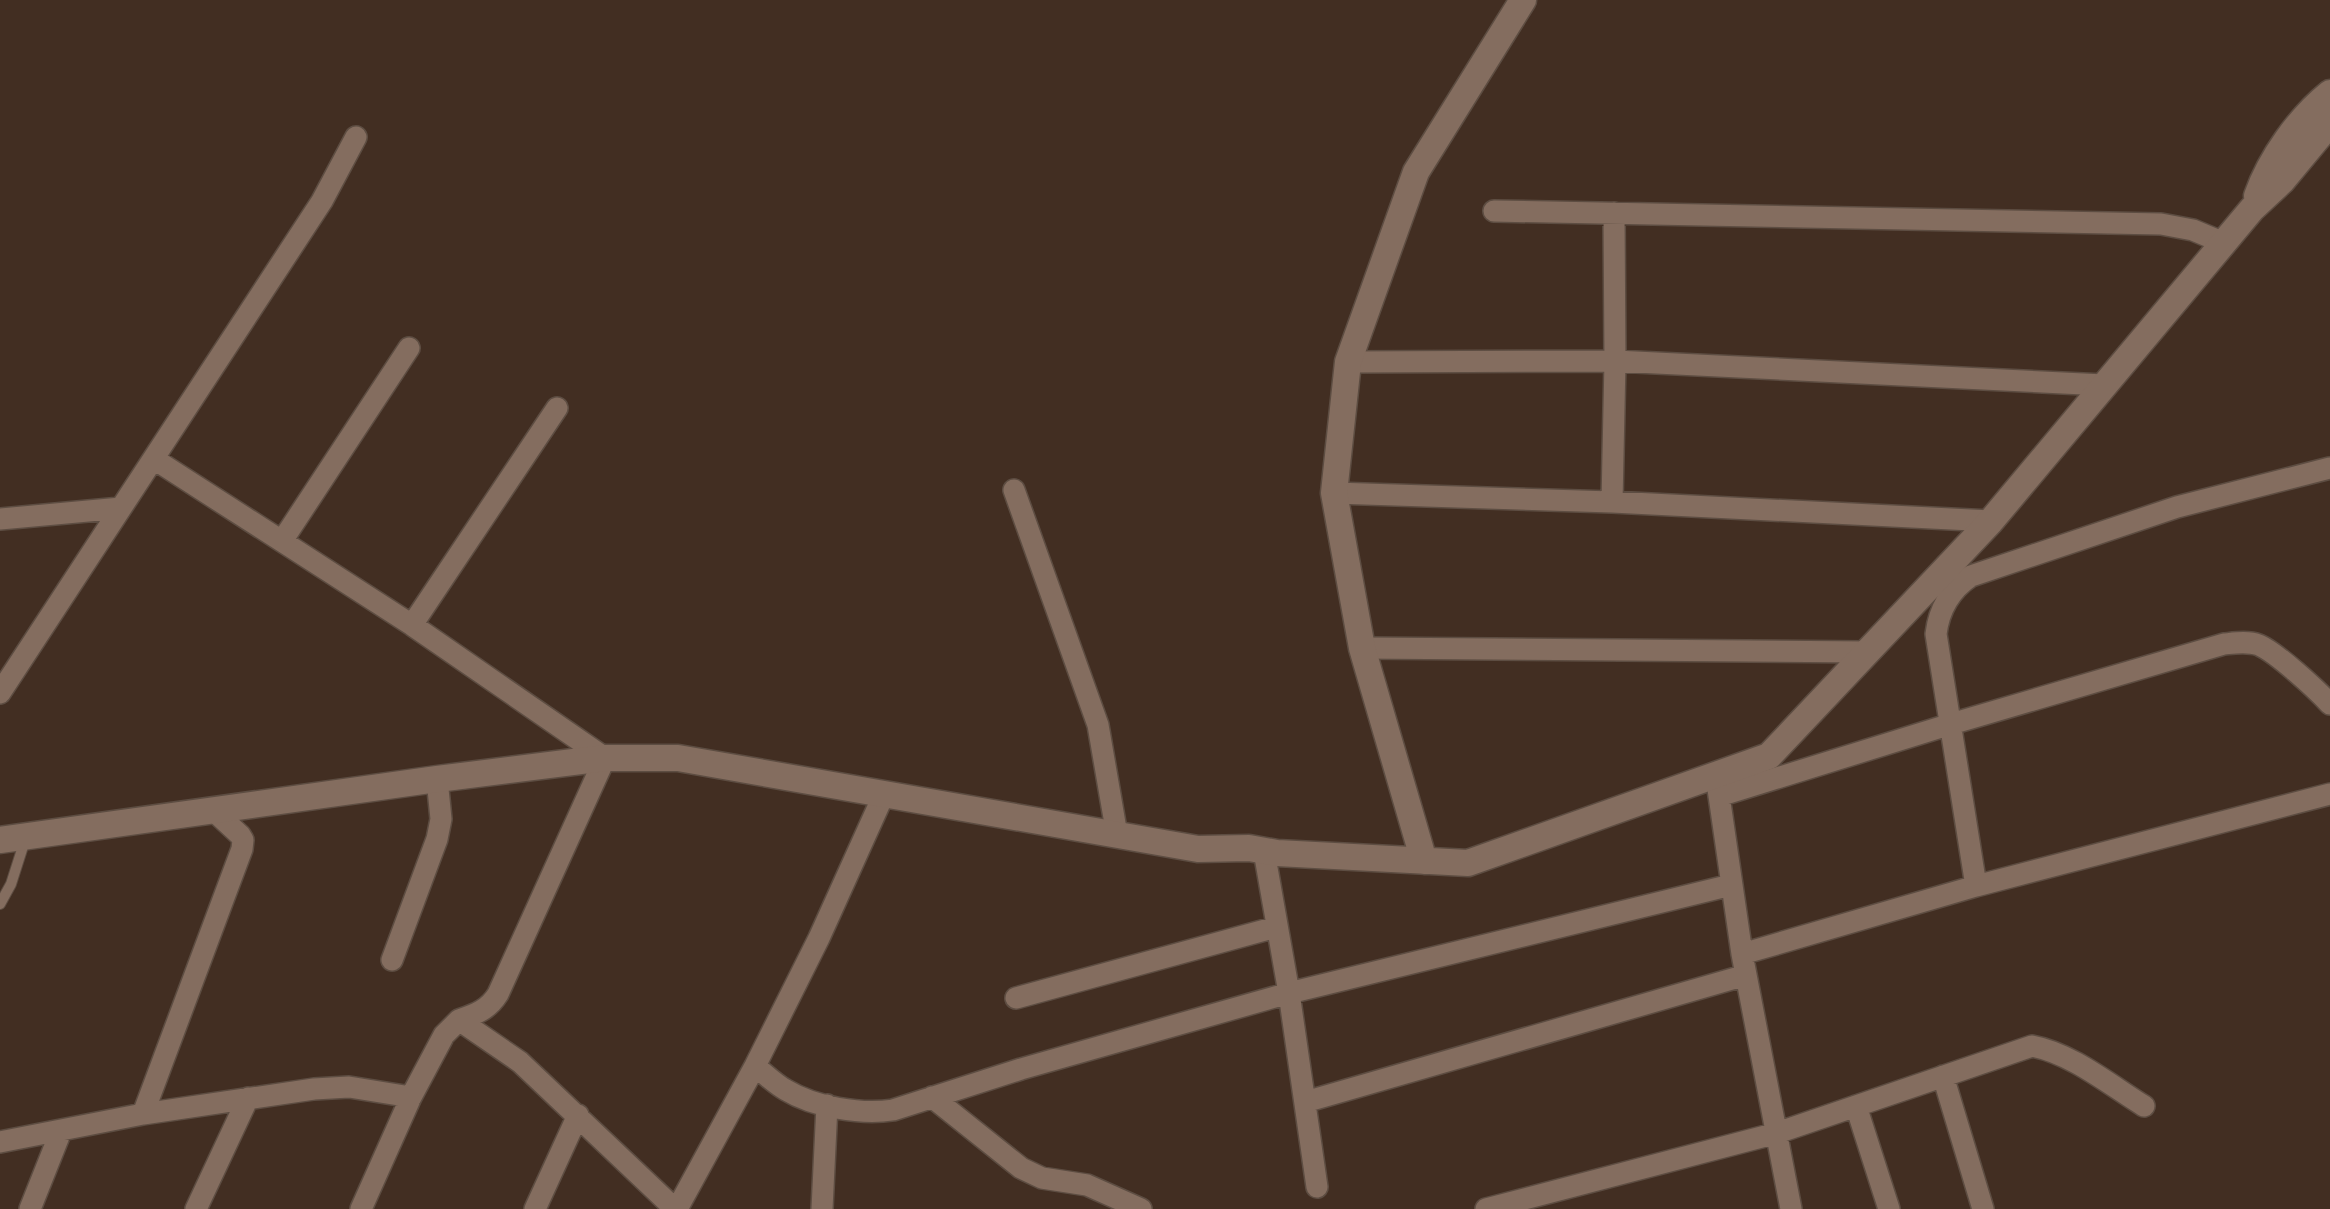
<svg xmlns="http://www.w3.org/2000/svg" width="2330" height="1209" font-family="'PT Sans Narrow',sans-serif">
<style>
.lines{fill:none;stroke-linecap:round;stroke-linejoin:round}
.service-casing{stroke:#5d4d42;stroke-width:12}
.minor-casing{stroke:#5d4d42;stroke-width:24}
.tertiary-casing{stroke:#5d4d42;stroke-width:29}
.service{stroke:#846d5f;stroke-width:10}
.minor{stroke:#846d5f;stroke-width:21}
.tertiary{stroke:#846d5f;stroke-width:26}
</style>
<rect width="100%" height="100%" fill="#422e22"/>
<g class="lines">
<g class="service-casing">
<path id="service" d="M0,904L11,884L26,837"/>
</g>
<g class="minor-casing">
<path id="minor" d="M1494,211L2161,224L2193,230L2224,243
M1348,362L1615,361L2104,385
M154,459L412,625L605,758L498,994C488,1010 476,1014 459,1020
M1014,490L1098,725L1117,835
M1334,493L1612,502L1991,521
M1612,502L1615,361L1614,213
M0,519L121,508
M282,541L409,348
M412,625L557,408
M1362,648L1867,652
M0,693L322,201L356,137
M1717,782L1742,954L1791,1209
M1719,796L1951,724L2224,644C2235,643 2248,641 2259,645C2277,653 2316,689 2330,704
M1264,851L1289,993L1317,1187
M1976,886L1936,634C1939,609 1950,590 1971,576L2177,507L2330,468
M1742,954L1976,886L2330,794
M392,960L437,839L441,819L437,779
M1016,998L1276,927
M755,1066C765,1074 775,1084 786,1090C814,1107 861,1115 893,1110L1021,1069L1289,993L1731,885
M1943,1076L1983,1209
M932,1097L1021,1168L1042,1178L1087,1185L1141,1209
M1305,1102L1746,975
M1856,1106L1889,1209
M143,1114L242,849L243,840L240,835L214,811
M0,1142L143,1114L314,1089L349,1087L411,1097
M30,1209L61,1131
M196,1209L248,1098
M361,1209L411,1097L444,1035L459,1020L520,1062L675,1209
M535,1209L578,1115
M677,1209L755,1066L819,938L884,794
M822,1209L827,1105
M1486,1209L1777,1133L2032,1046C2071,1053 2110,1085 2144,1106"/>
</g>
<g class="tertiary-casing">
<path id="tertiary" d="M2257,196C2270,159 2299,118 2330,93
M0,840L437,779L605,758H678L1198,849L1249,848L1277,853L1468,863L1769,756L1991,521L2252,209L2282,181L2330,123
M1424,861L1362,648L1334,493L1348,362L1416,172L1523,0"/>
</g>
<use href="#service" class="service"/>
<use href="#minor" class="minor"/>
<use href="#tertiary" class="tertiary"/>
</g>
</svg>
